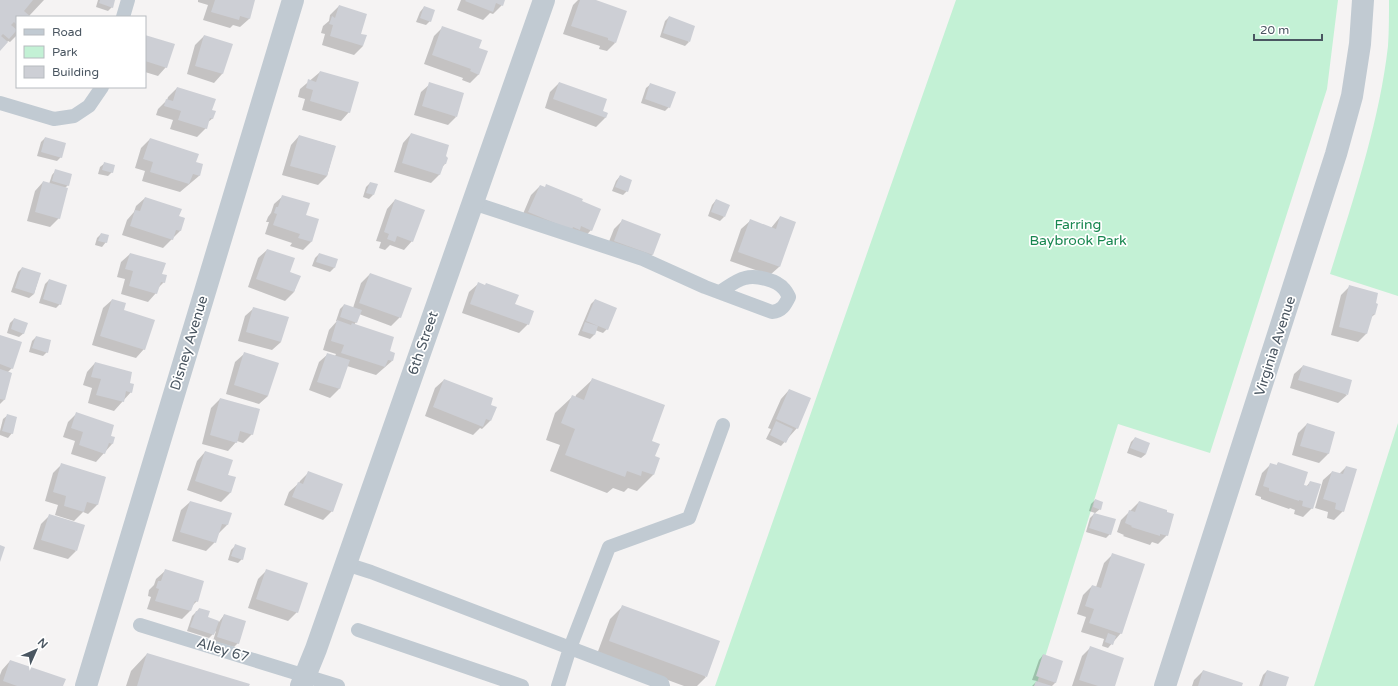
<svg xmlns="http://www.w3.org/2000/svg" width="1398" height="686" font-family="'Varela Round',sans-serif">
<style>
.green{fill:#c3f1d5}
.shadow{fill:#0003}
.building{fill:#cdcfd5}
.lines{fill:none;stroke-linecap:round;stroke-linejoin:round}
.service{stroke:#c1cad2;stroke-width:14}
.minor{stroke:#c1cad2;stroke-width:22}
.tertiary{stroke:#c1cad2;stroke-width:22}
.labels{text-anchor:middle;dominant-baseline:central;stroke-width:3.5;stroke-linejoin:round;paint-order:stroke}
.park-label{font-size:14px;fill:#17864f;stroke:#fff}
.street-label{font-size:14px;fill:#4a5661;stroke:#fff}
</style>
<rect width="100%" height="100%" fill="#f5f3f3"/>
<path class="green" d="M956,0H1338L1327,89L1210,453L1118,424L1036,686H715Z
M1389,0H1398V296L1330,274C1353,200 1379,124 1388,46C1389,31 1389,15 1389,0Z
M1398,423V686H1314Z"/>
<path class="shadow" d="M0,0H44L29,16L30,17H17V35L10,42L8,41L0,49Z
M98,0H114L112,7L108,11L96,7Z
M198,0H254L249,19L240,27L233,25L230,28L203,20L208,5L198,2Z
M461,0H504L502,5L493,14L490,13L483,20L457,10Z
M578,0H593L615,43L607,51L599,49L600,46L563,34L573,5Z
M339,6L360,34L363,46L354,55L322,45L325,34L321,33L323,26L329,21L330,15Z
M424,7L430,21L426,25L416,22L420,12Z
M669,17L689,42L685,46L660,37L665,21Z
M443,27L479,74L470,83L462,80L463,78L424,64L434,36Z
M145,36L166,67L158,76L145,72Z
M204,36L231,45L222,74L214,83L187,74L195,45Z
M320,72L349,112L341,121L302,110L305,99L298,97L300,89Z
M559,83L602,112L607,113L605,118L596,127L545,108L550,92Z
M430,84L456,117L448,125L414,115L421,92Z
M651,84L669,107L665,111L641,103L646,88Z
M177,88L211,110L213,118L207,123L206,128L197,137L170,129L173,120L156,115L158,109L167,100L168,97Z
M411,134L444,157L445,164L442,167L439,175L431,183L394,172L403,143Z
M299,136L335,146L327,176L318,185L282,175L291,145Z
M45,138L61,157L57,161L37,156L41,142Z
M150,139L195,163L202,165L199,176L180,192L142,181L145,171L135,168L141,148Z
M105,163L112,172L108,176L98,174L100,167Z
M56,170L68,185L65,188L59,218L50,227L27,221L35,191L43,182L49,184L52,175Z
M620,176L627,191L623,195L612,191L616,181Z
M370,183L373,195L369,199L363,197L366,187Z
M540,186L591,230L583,239L520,221L531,195Z
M283,196L305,216L311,242L303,250L290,246L292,243L265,234L269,222H266L268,217L271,213L274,204Z
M145,198L178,217L184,218L180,231L163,248L122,235L127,220L134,212L136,206Z
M395,200L412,241L404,250L390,245L385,250L379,248L381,242L376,241L387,209Z
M716,200L724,217L720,221L708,216L712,205Z
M780,217L779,267L770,275L730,261L741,229L750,221L771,228Z
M622,221L659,235L652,255L643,263L606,249L614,229Z
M101,234L106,242L102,247L95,245L97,238Z
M267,250L289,273L299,276L294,292L285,301L248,287L258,258Z
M130,254L161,275L164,282L158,288L156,293L148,302L121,294L125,279L117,277L121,262Z
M319,254L337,260L334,268L330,272L312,266L315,258Z
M22,268L40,274L34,294L29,298L11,292L18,272Z
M370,274L400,317L391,326L359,314L356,322L354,325L389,352L392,361L376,375L347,366L339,389L330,398L309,390L319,362L328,354L335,356L336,354L323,350L329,330L337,321H336L340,309L344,305L353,308L361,283Z
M49,280L60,304L56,308L39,303L45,284Z
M478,284L484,286L514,305L528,324L519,333L462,313L469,292Z
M1350,286L1377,305L1374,315L1370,318L1366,334L1358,342L1331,335L1341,295Z
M112,300L122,311L144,349L136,358L92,345L103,308Z
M595,300L607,329L603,333L595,330L594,335L590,339L578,335L591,304Z
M254,308L281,342L272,350L238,341L245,316Z
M14,319L24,333L19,337L7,333L10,323Z
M0,336L12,368L8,372L11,373L4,400L0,404Z
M36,337L47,352L43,356L29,352L32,341Z
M244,354L268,396L259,404L226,394L235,362Z
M95,363L128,384L131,392L114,411L88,403L92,388L83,385L87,372Z
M1303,366L1347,395L1338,403L1290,388L1294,374Z
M593,379L651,442L654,457L653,475L637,491L628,488L624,492L613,488L607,493L550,471L560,445L546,440L555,413L572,397L575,398L576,395Z
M444,380L490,405V421L482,429L480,428L473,435L425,416L435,388Z
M789,390L797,428L781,446L766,439L771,429L768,428L781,399Z
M220,399L252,434L243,443L237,441L228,451L202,444L211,408Z
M77,413L110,436L114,438L112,444L96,462L71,454L75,441L63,437L68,422Z
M8,415L12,433L8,438L0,435V431L3,419Z
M1307,424L1334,432L1328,454L1319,463L1292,455L1298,433Z
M1135,438L1146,454L1141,458L1127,453L1131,442Z
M205,452L227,475L235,478L230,493L221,502L187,490L197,461Z
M1278,463L1303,486L1306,487L1310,482L1312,508L1303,517L1294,514L1295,510L1290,508L1289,509L1261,499V497L1255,495L1262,473L1271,464L1276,466Z
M61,465L105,477L97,505L88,514L83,512L74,521L55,515L58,505L45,501L53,473Z
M1346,467L1343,511L1334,520L1327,518L1328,512L1315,508L1323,480L1332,472L1339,474Z
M309,472L332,511L323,520L284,505L289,492L299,483L300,481Z
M1095,500L1100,509L1094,514L1110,534L1106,538L1086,532L1090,518L1095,513L1089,511L1091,504Z
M190,502L230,514L227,525L218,534L215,542L206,551L172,541L181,510Z
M1139,502L1167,535L1158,544L1152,542L1150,545L1123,536L1124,535L1117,532L1121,520Z
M49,516L76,551L68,559L33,549L41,524Z
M235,546L242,559L238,563L228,560L231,550Z
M1113,554L1121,633L1108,648L1102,646L1104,639L1081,632L1086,617L1077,614L1083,595L1092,586L1096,587L1104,563Z
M165,571L197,601L192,606L190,611L182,619L147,609L151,597L148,596L149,590L154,585L156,579Z
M266,571L297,612L288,621L248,608L258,579Z
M623,606L706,677L697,686H684L597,654L610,619Z
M199,609L207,618L219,622L224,615L238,643L234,647L213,641L216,631L209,638L187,631L192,616Z
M1090,648L1114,686H1072L1082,656Z
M147,654L248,686H126L131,671Z
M1043,655L1056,682L1052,686H1032L1037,681L1032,680L1039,660Z
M10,661L62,686H0V675L2,670Z
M1203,671L1241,686H1192L1194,680Z
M1267,671L1285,686H1259L1263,675Z"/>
<path class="building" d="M0,0H33L24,11L31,17H17V25L14,22L11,25L17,30L9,39L3,34L1,36L8,42L0,51Z
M100,0H115L113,8L99,3Z
M215,0H255L250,19L240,16L239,20L211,12Z
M466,0H505L503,6L496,3L493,12L465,1Z
M580,0H596L627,11L616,43L608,40V38L571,26Z
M339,5L367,14L361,34L367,35L363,46L330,36L333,25L329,24L330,22L332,16L335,18Z
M424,6L435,10L431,22L420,18Z
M669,16L695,26L690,42L663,33Z
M442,26L482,40L479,48L488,51L479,75L470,71L471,69L432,55Z
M145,35L175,44L167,68L145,61Z
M204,35L233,44L223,74L195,66Z
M320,71L359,82L350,113L310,101L313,90L306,88L308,79L316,82Z
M429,82L464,93L457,117L422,106Z
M559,82L607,99L603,111L608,113L606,118L553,99Z
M650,83L676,92L670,108L645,99Z
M177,87L216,99L212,110L216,111L213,119L210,118L207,129L178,120L181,111L164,106L166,99L173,101Z
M411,133L449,145L446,156L448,158L446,164H444L440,175L402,163Z
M299,135L336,146L327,176L290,166Z
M45,137L66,143L62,158L41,152Z
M150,138L199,154L196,162L203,164L200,176L193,174L189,184L150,172L153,162L143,159Z
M104,162L115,165L113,173L102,170Z
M55,169L72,174L69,186L52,181Z
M620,175L632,180L628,192L615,187Z
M43,181L68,188L60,219L35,212Z
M370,182L378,184L374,195L366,193Z
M546,184L583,199L582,201L601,209L592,231L581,226L580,230L573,227L572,230L528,212L540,185L545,187Z
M282,195L310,203L306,215L319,219L312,242L298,238L300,234L273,225L277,214L274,213L276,207H278Z
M145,197L182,209L179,216L185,218L181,231L176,230L173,240L130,226L135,210L140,211Z
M395,199L425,210L413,242L397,236L395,242L387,239L389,234L384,232Z
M716,199L730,205L725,217L711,212Z
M780,216L796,222L780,267L738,252L750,219L776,229Z
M622,219L661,234L653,255L614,241Z
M101,233L109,235L107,243L98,241Z
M267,249L295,258L290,272L301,276L294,292L256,279Z
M130,253L166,263L162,274L167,275L165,283L161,282L157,294L129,286L133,271L125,269Z
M319,253L338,259L335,268L316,262Z
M22,267L41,273L34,294L15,288Z
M370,273L412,288L401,318L359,303Z
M49,279L67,285L61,305L43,299Z
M478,282L485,285L486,283L519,295L515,304L534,311L529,325L470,304Z
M1349,285L1378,293L1376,303L1378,304L1375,315L1373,314L1367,334L1339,327Z
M112,299L126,303L124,310L155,320L145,350L100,336Z
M595,299L617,308L608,330L586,321Z
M344,304L362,310L357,323L340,317Z
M253,307L289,317L281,342L246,332Z
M14,318L28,323L24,334L11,329Z
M337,320L351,325L352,323L394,337L390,351L395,353L393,361L388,360L385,367L341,353L344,345L331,341Z
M585,322L598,326L595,335L582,331Z
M0,335L22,342L13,369L0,364Z
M36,336L51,340L48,353L32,348Z
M244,352L279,363L268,396L234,385Z
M327,353L350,360L340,389L317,382Z
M95,362L132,372L130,383L134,384L132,393L126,391L124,402L96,395L101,379L91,377Z
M1303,365L1352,380L1348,395L1298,380Z
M0,369L12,373L5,400L0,399Z
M592,378L665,405L652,441L660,444L655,456L660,458L654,475L642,471L641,476L627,471L625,477L565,455L575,429L561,423L572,395L584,400Z
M444,379L493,398L491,405L497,407L491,421L486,419L483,427L433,407Z
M789,389L811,398L798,429L776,419Z
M220,398L260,409L253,435L240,431L237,443L210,435Z
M76,412L114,425L111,436L115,437L113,444L109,443L105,454L79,445L83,432L71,428Z
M7,414L17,417L13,434L2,431Z
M776,421L793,429L786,443L770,435Z
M1307,423L1335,432L1329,454L1300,446Z
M1135,437L1150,443L1146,454L1130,448Z
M205,451L233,460L228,475L236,477L231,493L195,481Z
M1278,462L1308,472L1304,485L1308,486L1310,481L1321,484L1313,509L1302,506L1303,501L1299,500V501L1269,491V488L1263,486L1270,463L1277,465Z
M61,463L106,477L98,505L87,502L84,512L64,506L66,496L53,492Z
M1346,466L1357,469L1344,512L1335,509L1336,503L1323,499L1332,471L1343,474Z
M308,471L343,484L333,512L292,497L298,482L303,484Z
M1095,499L1103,502L1101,510L1093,507Z
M190,501L232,513L228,525L222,524L216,543L180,532Z
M1139,501L1167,510V512L1174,514L1168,536L1160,534V536L1131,527L1132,526L1125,523L1129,510L1135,512Z
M1094,513L1116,519L1111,535L1089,528Z
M49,514L85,525L77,551L41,540Z
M235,544L246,548L243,560L231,556Z
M0,545L5,547L0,562Z
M1112,553L1145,564L1122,634L1089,623L1094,609L1085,606L1092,585L1101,588Z
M165,569L204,581L198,602L195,601L191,611L155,601L159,589L156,588L158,581H161Z
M266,569L308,583L298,613L256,599Z
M622,605L720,641L707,677L609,641Z
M199,608L210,611L208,617L219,621L214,635L190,627L196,611H198Z
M224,614L246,621L239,644L217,637Z
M1108,633L1116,636L1113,645L1105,642Z
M1090,646L1124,658L1115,686H1098L1079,680Z
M147,653L250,684L249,686H137Z
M1043,654L1063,661L1056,683L1036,676Z
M10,660L66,679L63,686H17L3,681Z
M1203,670L1243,683L1242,686H1198Z
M1267,670L1289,677L1286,686H1262Z
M1036,681L1052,686H1034Z"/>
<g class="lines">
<path class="service" d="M123,17L128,0
M0,103L54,119L74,116L89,106L102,87
M473,203L643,259L705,287L772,312C782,311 785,305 789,297C788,295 786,291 784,289C777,280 756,275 745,278C736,280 728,287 720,292
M346,564L371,572L662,683L663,686
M140,625L338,686
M358,630L522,686
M558,686L570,648L609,547L689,518L723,425"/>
<path class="minor" d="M86,686L293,0
M301,686L316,649L544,0"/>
<path class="tertiary" d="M1165,686L1336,154L1352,96L1360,44L1363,0"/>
</g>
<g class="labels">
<g class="park-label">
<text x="1078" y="224">Farring<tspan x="1078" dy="16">Baybrook Park</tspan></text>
</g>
<g class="street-label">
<text transform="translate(189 343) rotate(-73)">Disney Avenue</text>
<text transform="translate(423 343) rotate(-71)">6th Street</text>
<text transform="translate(1275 346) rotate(-72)">Virginia Avenue</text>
<text transform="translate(223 650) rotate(17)">Alley 67</text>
</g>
</g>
<rect x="16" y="16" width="130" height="72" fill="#ffffff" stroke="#b7bbc0"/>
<rect x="24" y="29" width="20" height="6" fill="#c1cad2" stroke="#b7bbc0"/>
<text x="52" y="36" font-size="12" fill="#4a5661">Road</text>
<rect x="24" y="46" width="20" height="12" fill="#c3f1d5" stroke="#b7bbc0"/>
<text x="52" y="56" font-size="12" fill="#4a5661">Park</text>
<rect x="24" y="66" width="20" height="12" fill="#cdcfd5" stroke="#b7bbc0"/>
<text x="52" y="76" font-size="12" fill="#4a5661">Building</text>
<g transform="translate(36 650) rotate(45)" stroke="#ffffff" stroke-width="3" paint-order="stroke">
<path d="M0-3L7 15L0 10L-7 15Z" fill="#4a5661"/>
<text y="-6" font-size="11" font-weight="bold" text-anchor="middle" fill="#4a5661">N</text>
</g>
<path d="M1254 34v6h68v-6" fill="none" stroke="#4a5661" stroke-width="2"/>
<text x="1260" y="34" font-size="12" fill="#4a5661" stroke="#ffffff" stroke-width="3" paint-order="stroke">20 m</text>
</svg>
